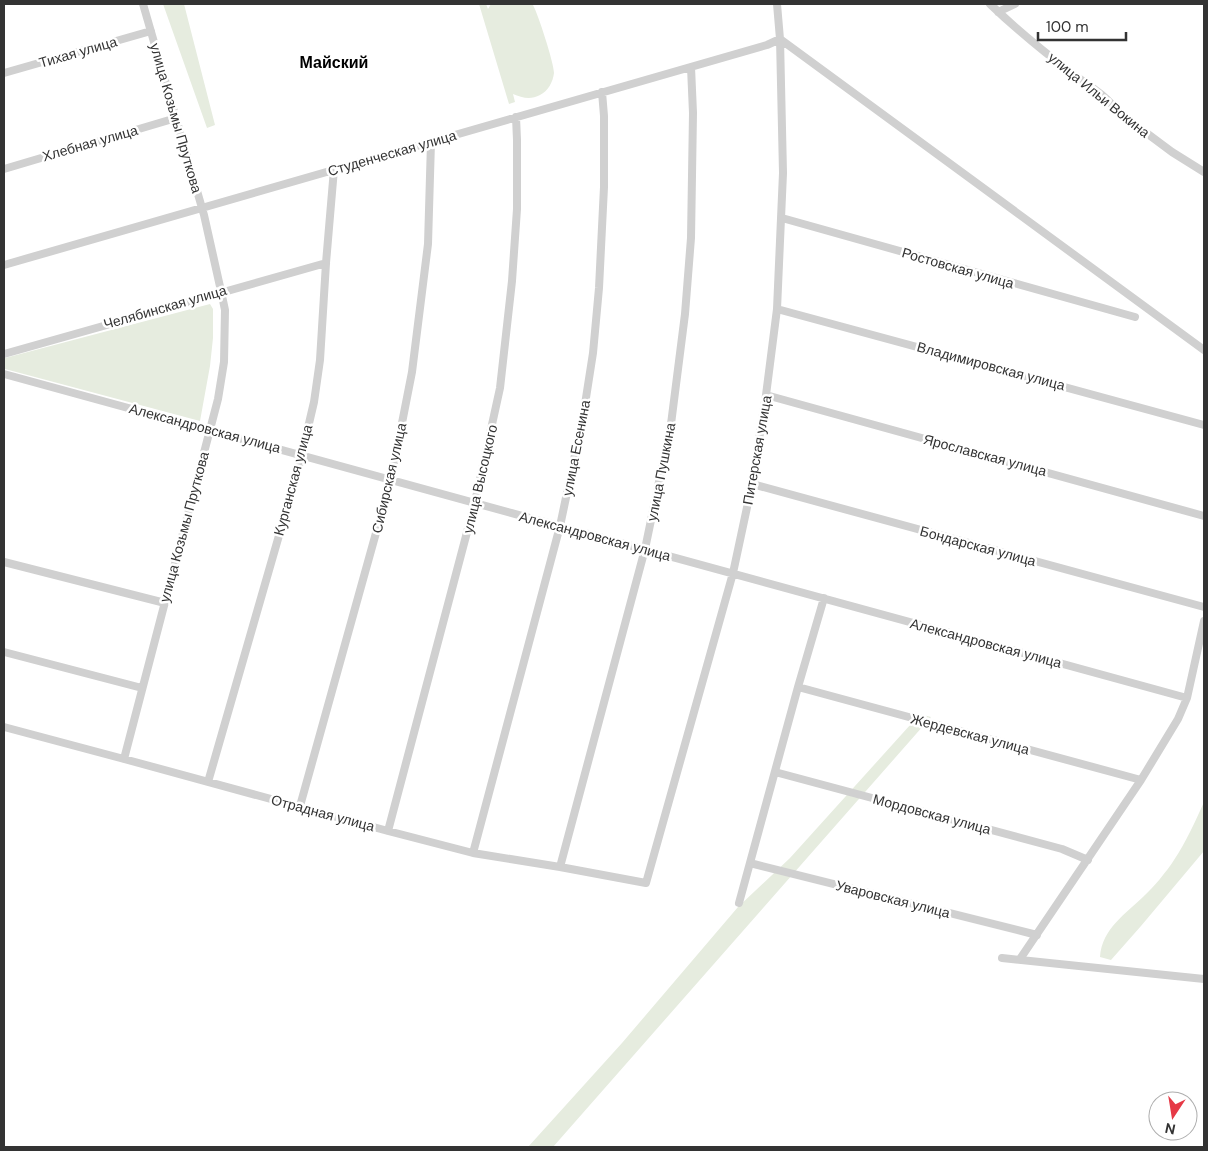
<svg xmlns="http://www.w3.org/2000/svg" width="1208" height="1151" font-family="'DM Sans',sans-serif">
<style>
.green{fill:#e6ecdf}
.lines{fill:none;stroke-linecap:round;stroke-linejoin:round}
.minor{stroke:#d0d0d0;stroke-width:8}
.labels{text-anchor:middle;dominant-baseline:central;stroke-width:5;stroke-linejoin:round;paint-order:stroke}
.street-label{font-size:14px;fill:#333;stroke:#fff}
.quarter-label{font-size:16px;font-weight:bold;fill:#000;stroke:#fff}
</style>
<rect width="100%" height="100%" fill="#fff"/>
<path class="green" d="M163,4H184L215,125L207,128Z
M479,4H486L488,9L491,4L533,5C538,14 554,63 554,73C553,82 548,91 540,95C531,100 522,98 513,94L515,102L509,104Z
M210,304L213,309V338L210,366L200,421L5,369V358Z
M920,714L931,717L553,1147H528L622,1043L738,907L790,858Z
M1204,802V851L1141,926L1111,960L1100,957C1102,928 1126,914 1144,896C1153,888 1167,871 1174,860C1186,842 1195,822 1204,802Z"/>
<g class="lines">
<path class="minor" d="M990,4C1016,29 1044,52 1073,74C1088,85 1106,95 1117,111L1172,152L1204,172
M998,12L1015,4
M4,73L151,31
M4,169L176,118
M782,218L1135,317
M4,265L767,45L780,39L1204,350
M777,309L1204,425
M4,354L326,263
M4,374L1187,698
M766,395L1204,516
M752,484L1204,607
M4,562L165,603
M4,652L142,688
M798,687L1141,780
M4,727L124,759L388,831L473,853L560,867L646,883L733,573L752,484L766,395L777,309L783,173L780,39L777,4
M124,759L218,399L224,362L225,310L221,291L204,215L143,4
M775,772L1062,849L1088,860
M208,782L299,466L314,402L320,360L326,263L334,169
M300,806L391,479L412,372L428,244L431,142
M388,831L475,502L500,388L512,281L517,209V140L516,117
M473,853L560,526L583,417L593,353L599,288L604,187V116L602,92
M750,863L1037,935
M560,867L645,549L671,424L685,314L691,238L693,113L691,67
M739,903L798,687L824,598
M1002,958L1204,979
M1020,959L1141,780L1178,719L1187,698L1204,621"/>
</g>
<g class="labels">
<g class="street-label">
<text transform="translate(78 52) rotate(-16)">Тихая улица</text>
<text transform="translate(1099 95) rotate(39)">улица Ильи Вокина</text>
<text transform="translate(176 118) rotate(74)">улица Козьмы Пруткова</text>
<text transform="translate(90 143) rotate(-16)">Хлебная улица</text>
<text transform="translate(392 153) rotate(-16)">Студенческая улица</text>
<text transform="translate(958 268) rotate(16)">Ростовская улица</text>
<text transform="translate(165 307) rotate(-16)">Челябинская улица</text>
<text transform="translate(991 366) rotate(15)">Владимировская улица</text>
<text transform="translate(205 428) rotate(15)">Александровская улица</text>
<text transform="translate(576 448) rotate(-79)">улица Есенина</text>
<text transform="translate(757 450) rotate(-80)">Питерская улица</text>
<text transform="translate(985 455) rotate(15)">Ярославская улица</text>
<text transform="translate(661 472) rotate(-79)">улица Пушкина</text>
<text transform="translate(389 478) rotate(-77)">Сибирская улица</text>
<text transform="translate(480 479) rotate(-77)">улица Высоцкого</text>
<text transform="translate(293 480) rotate(-75)">Курганская улица</text>
<text transform="translate(184 527) rotate(-75)">улица Козьмы Пруткова</text>
<text transform="translate(595 536) rotate(15)">Александровская улица</text>
<text transform="translate(978 546) rotate(15)">Бондарская улица</text>
<text transform="translate(986 643) rotate(15)">Александровская улица</text>
<text transform="translate(970 734) rotate(15)">Жердевская улица</text>
<text transform="translate(323 813) rotate(15)">Отрадная улица</text>
<text transform="translate(932 814) rotate(15)">Мордовская улица</text>
<text transform="translate(893 899) rotate(14)">Уваровская улица</text>
</g>
<g class="quarter-label">
<text x="334" y="62">Майский</text>
</g>
</g>
<rect width="1208" height="1151" fill="none" stroke="#333333" stroke-width="10"/>
<g transform="translate(1173 1116) rotate(192)"><circle r="24" fill="#ffffff" stroke="#adadad"/>
<path d="M0-4L9 19L0 12L-9 19Z" fill="#e63946"/>
<text y="-8" font-size="14" font-weight="bold" text-anchor="middle" fill="#333333">N</text>
</g>
<path d="M1038 32v8h88v-8" fill="none" stroke="#333333" stroke-width="2.5"/>
<text x="1046" y="32" font-size="15" fill="#333333" stroke="#ffffff" stroke-width="4" paint-order="stroke">100 m</text>
</svg>
